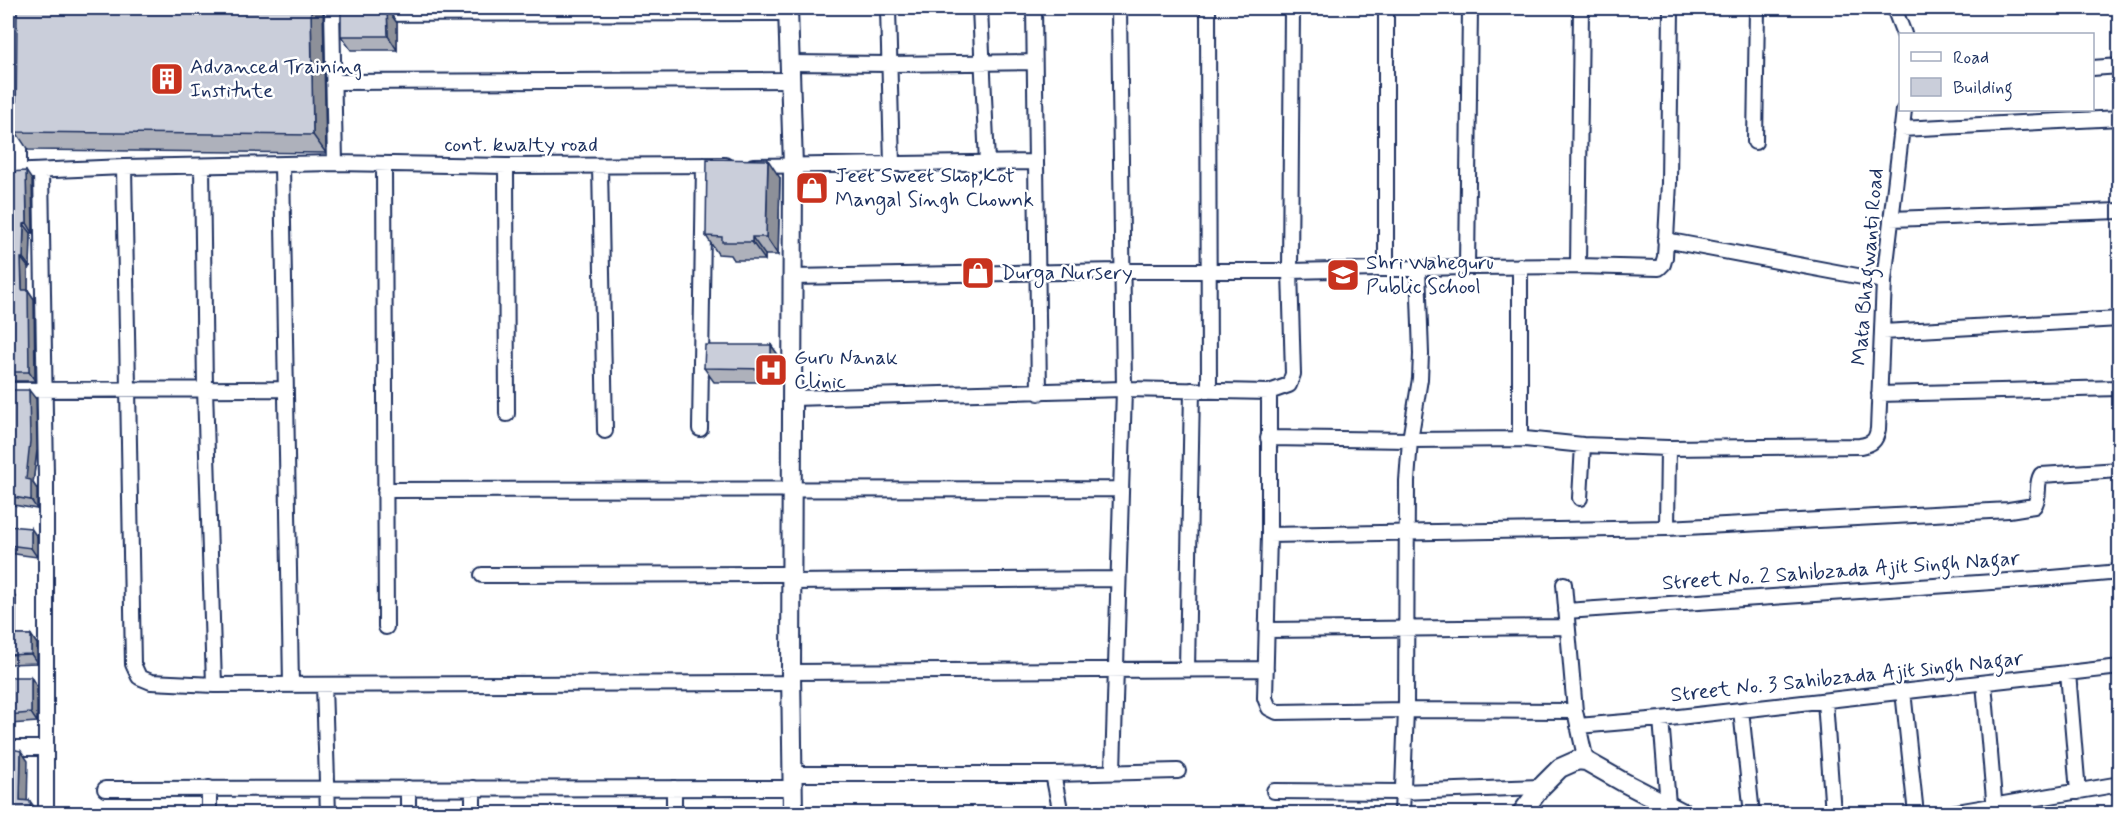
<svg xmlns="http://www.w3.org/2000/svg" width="2127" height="821" font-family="Mynerve,sans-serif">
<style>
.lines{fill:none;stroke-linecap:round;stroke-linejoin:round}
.street-casing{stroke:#1b2f5e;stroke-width:18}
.secondary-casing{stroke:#1b2f5e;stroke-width:22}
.street{stroke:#fff;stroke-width:14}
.secondary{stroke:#fff;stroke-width:18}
.wall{fill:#aeb1bb;stroke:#1b2f5e;stroke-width:1.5}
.shaded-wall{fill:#8d9099;stroke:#1b2f5e;stroke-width:1.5}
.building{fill:#caceda;stroke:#1b2f5e;stroke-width:1.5}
.labels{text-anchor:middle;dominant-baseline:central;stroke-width:5;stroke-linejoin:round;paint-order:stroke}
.poi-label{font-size:21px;fill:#1b2f5e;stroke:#fff;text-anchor:start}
.street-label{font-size:21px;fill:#1b2f5e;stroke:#fff}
</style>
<rect width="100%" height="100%" fill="#fff"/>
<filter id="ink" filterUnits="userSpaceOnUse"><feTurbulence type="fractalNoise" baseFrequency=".0167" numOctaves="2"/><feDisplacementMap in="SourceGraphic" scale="12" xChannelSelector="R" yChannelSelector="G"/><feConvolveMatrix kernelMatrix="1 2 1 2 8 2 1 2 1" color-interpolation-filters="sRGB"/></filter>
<g filter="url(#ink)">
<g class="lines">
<g class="street-casing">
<path id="street" d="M332,8L335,163
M888,8L892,165
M980,8L987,163
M1034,8L1039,393
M1208,8L1209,390
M1894,8L1904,34
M332,14L788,13
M789,63L890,64L1034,62
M2092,68L2120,66
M333,82L789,80
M1901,129L2120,118
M1755,142L1757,8
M282,165L291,685
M384,165L386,627
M202,166L205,388L214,685
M506,166L507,414
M600,166L605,431
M753,166L1035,162
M124,167L133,664L139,677L151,682L214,685L792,683
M41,171L46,476V814
M8,172L124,167L335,163L506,166L725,165
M19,172V121
M1891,219L2120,211
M1665,240L1884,281
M1578,266L1581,8
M1467,267L1470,8
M1386,268V8
M1418,268L1421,354L1420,379L1410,440L1407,481L1406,710L1575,711
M792,277L1121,271H1290L1467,267L1578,266L1659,268L1663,264L1665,257L1669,183L1671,8
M1883,332L2120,319
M8,390L285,389
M1269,392L1289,385L1293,374L1290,271L1292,8
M1879,394L2120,388
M792,398L1124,389L1269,392V535L1265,698L1269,708L1277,712L1406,710L1402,814
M700,429L704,165
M1268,438L1410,440L1525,439L1583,445L1668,448L1860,446C1872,444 1876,441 1878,429L1884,281L1904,110
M1520,439V266
M385,490L1121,489
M1580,498L1583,445
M1667,528L1668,448
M1269,535L1667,528L2009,510L2034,506C2041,496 2035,485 2041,475L2120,470
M482,575L792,574
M792,582L1118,579
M1564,584L1575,711L1586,761
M1566,611L2052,578L2120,572
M1267,630L1567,627
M1187,669L1192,390
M791,672L1266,669
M2068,673L2078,792
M1984,683L1995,811
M324,685L328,814
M1903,691L1916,814
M1825,701L1833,814
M1741,710L1752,814
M1661,719L1668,804
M1578,726L1661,719L2120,667
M8,748H46
M1113,771L1124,389L1119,8
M793,774H1053L1178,771
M1053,774L1061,814
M209,788V814
M408,788V814
M473,788V814
M674,788V814
M105,789L793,788
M1274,791L1401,792L1541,787
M1945,814L2120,784"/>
</g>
<g class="secondary-casing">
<path id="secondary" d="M788,8L793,166L791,672L793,814
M1521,814L1541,787L1560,768L1578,760L1586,761L1623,782L1685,814"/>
</g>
<use href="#street" class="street"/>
<use href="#secondary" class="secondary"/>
</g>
<path class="wall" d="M17,8H323L326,153L28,150L16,132Z
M387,9L397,23V50H351L341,36Z
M8,172L32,180L33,233H31L30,267H28V290L34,299L35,381H8Z
M780,178L778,255H765V260H734L731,255L718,254L706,236Z
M771,345L781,359V382H714L704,368Z
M8,390L36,399L37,450L33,483L37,489V509L8,504Z
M8,526L37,537V557L8,553Z
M8,588L16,598V635H31L37,644V663L8,664Z
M8,685L37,687V722L10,724L8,720Z"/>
<path class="shaded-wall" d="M8,8H12L10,150L8,146Z
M311,8H323L326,153L313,135Z
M387,9L397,23V50L388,36Z
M768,160L780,178L778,255L766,237Z
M26,171L32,180L33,233L27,223Z
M24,224L31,233L30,267L23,258Z
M752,237L765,255V260L752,242Z
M21,258L28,267V290L34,299L35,381L29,372L22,290Z
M771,345L781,359V382L771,369Z
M29,390L36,399L37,450L33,483L37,489V509L31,500L26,479Z
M31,528L37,537V557L31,548Z
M9,589L16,598V644L10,635Z
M31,635L37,644V663L31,654Z
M31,677L37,687V722L31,713Z
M21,751L28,761L27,810L20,800Z
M30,801L37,811V813H31Z"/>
<path class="building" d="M17,8H311L313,135L16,132Z
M341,9H387L388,36H341Z
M707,159L768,160L766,237H752V242H722V237L706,236Z
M26,171L27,223L24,224L23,258H21L22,290H28L29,372H8V172Z
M705,345H771V369L704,368Z
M8,390H29L30,441L26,479L31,480V500L8,496Z
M8,526L31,528V548L8,545Z
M8,588L9,589L10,635H31V654L8,655Z
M8,677H31V713L8,715Z
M8,748L21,751L20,800L30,801L31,813H8Z"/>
</g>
<defs>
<g id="building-square" transform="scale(1.725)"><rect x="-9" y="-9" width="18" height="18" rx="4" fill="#c8321e" stroke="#fff"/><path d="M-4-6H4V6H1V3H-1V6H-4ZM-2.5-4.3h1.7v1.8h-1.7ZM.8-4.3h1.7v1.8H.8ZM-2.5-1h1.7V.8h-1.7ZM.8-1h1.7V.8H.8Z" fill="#fff"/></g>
<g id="shop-square" transform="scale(1.725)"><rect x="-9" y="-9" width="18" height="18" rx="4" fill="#c8321e" stroke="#fff"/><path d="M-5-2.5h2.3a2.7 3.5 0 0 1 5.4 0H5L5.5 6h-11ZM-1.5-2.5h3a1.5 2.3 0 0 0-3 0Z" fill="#fff"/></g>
<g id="school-square" transform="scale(1.725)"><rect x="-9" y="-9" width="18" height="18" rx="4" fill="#c8321e" stroke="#fff"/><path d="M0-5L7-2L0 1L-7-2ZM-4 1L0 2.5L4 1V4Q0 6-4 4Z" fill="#fff"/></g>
<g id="hospital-square" transform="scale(1.725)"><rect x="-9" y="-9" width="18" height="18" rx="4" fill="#c8321e" stroke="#fff"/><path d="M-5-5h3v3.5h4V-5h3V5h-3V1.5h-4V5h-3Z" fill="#fff"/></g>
</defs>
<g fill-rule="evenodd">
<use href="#building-square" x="167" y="79"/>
<use href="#shop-square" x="812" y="188"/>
<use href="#shop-square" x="978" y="273"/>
<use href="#school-square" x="1343" y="275"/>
<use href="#hospital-square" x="771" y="370"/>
</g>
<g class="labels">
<g class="poi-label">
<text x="190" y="67">Advanced Training<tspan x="190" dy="24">Institute</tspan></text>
<text x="835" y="176">Jeet Sweet Shop,Kot<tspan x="835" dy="24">Mangal Singh Chownk</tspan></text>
<text x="1366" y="263">Shri Waheguru<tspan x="1366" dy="24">Public School</tspan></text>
<text x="1001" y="273">Durga Nursery</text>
<text x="794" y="358">Guru Nanak<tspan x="794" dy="24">Clinic</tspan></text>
</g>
<g class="street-label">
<text x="521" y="145">cont. kwalty road</text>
<text transform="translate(1868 267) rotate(-85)">Mata Bhagwanti Road</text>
<text transform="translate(1841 571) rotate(-4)">Street No. 2 Sahibzada Ajit Singh Nagar</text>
<text transform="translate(1847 677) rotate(-6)">Street No. 3 Sahibzada Ajit singh Nagar</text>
</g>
</g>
<rect width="2127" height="821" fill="none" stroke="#fff" stroke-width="30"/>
<rect x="15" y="15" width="2097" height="791" fill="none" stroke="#1b2f5e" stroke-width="2" filter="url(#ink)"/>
<rect x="1899" y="33" width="195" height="78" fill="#ffffff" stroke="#a4acbf" stroke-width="1.5"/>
<rect x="1911" y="52" width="30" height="9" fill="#ffffff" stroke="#a4acbf" stroke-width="1.5"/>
<text x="1953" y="63" font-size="18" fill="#1b2f5e">Road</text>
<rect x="1911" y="78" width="30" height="18" fill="#caceda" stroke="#a4acbf" stroke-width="1.5"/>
<text x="1953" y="93" font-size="18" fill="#1b2f5e">Building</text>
</svg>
